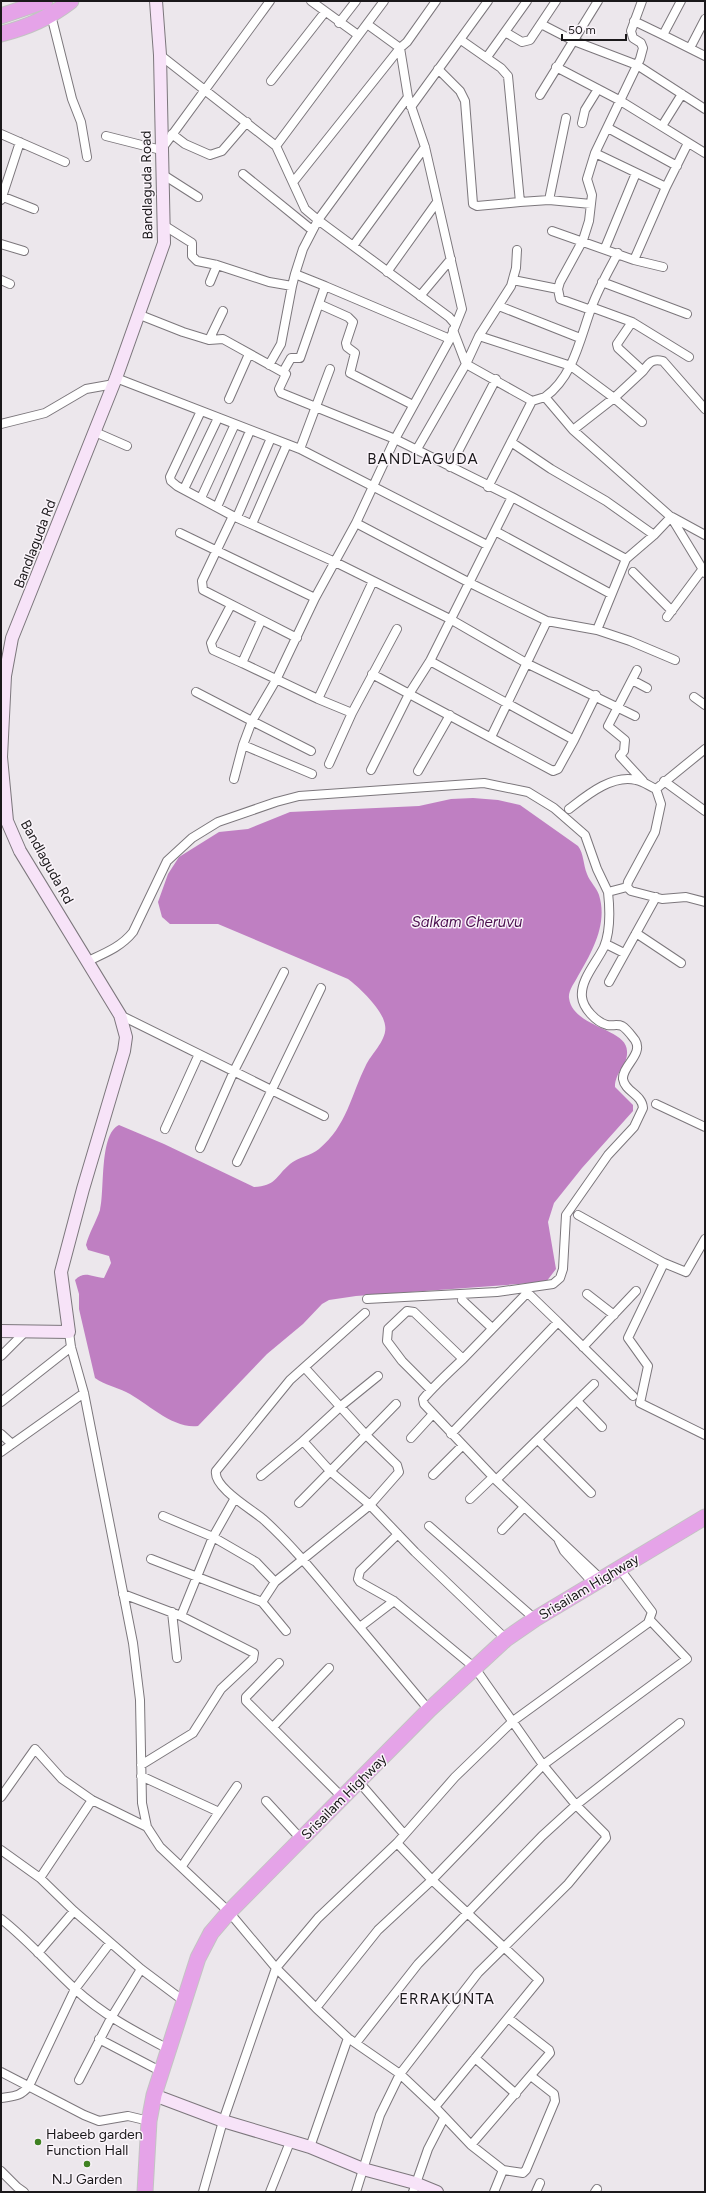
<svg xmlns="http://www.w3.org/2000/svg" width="706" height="2193" font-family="Figtree,sans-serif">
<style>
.water{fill:#bf7fc2}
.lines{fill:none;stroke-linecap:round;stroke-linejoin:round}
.street-casing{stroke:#7c777c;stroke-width:10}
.secondary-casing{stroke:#7c777c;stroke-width:14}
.highway-casing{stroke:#c3c3c3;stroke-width:17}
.street{stroke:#fff;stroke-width:8}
.secondary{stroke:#f7e3f8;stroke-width:12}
.highway{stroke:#e5a3e8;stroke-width:15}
.poi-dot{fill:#3f8122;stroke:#faf4fa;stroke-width:1.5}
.labels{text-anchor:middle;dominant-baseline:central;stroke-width:3;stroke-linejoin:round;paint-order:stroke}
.street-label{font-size:14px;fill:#1a181a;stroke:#faf4fa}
.poi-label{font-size:14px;fill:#1a181a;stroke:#faf4fa;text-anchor:start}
.neighbourhood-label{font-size:15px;letter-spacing:1px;fill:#1a181a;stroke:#faf4fa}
.water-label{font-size:15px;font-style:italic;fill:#490e4e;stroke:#faf4fa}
</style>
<rect width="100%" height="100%" fill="#ece7ec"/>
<path class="water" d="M473,798L498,800L520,805L578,846C584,854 583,864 587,874C590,882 597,888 599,895C608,924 592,952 578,976C575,982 568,991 569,998C573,1028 627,1028 627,1051C628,1066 615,1071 615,1087L633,1105V1111L582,1168L554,1203L548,1222L556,1269L546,1282L356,1296L329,1300L322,1304L303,1324L267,1354L198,1426C172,1429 148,1403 126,1392C116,1387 105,1385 95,1378L79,1309V1294L75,1280C84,1270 92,1277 104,1278L111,1263L109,1256L88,1250L86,1245C89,1233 96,1222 100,1210C105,1190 99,1134 119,1125L164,1144L254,1187C276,1186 275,1177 290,1164C298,1157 311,1156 319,1149C347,1126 351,1095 366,1065C371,1054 388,1039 385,1025C383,1010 360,988 348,979L218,924H170L162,917L158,902L168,874L179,857L219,832L248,829L290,812L419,806L451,799Z"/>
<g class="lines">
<g class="street-casing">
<path id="street" d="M311,1L358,35
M642,1L631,31L633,38L641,43L643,48L640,59L595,153L666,187
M681,1L663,35L705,56
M51,15L72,99L81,122L87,157
M634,21L663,35
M339,23L356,1
M541,24L574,41L637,65L705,109
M505,32L522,42L530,40L556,1
M690,48L705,19
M160,55L276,146L305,209L318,220L303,249L295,274
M487,57L527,1
M556,67L619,100L705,153
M438,69L460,91L465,101L473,204L477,206L520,202L508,76L501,68L461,40
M271,81L325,12
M540,95L598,1
M408,97L318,220L449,317L455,324
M411,107L488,1
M582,123L585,110L598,89
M662,126L682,94
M608,128L677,166
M1,134L65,162
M172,134L185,144L210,155L222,151L247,122
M106,136L161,150L270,1
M276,146L384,1
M162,174L198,197
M243,174L312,230
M294,181L400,48L407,42L436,1
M1,196L34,209
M1,200L20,142
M549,200L591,204
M520,202L549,200L566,118
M165,226L192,243V256L197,261L217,265L269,282L292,286L295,274L325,286L300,358H291L283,372
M552,231L634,260L663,267
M1,244L24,251
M353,246L425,147
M605,248L636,173
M634,260L666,187L688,143
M387,272L437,202
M1,280L10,284
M513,280L558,289
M210,282L217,265
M602,282L687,314
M325,286L450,339
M420,296L451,259
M319,304L348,317L353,322L346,343L347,347L355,353L350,373L413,405
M499,306L580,338
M591,310L560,299L558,289L560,282L583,240L589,221L592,195L587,179L595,153
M223,311L209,340L223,339L286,374L279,389L281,393L395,439L512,497L430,661L409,694L371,770
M140,315L183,332L209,340
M632,322L689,357
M453,330L466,364L532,401L545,397L573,430L671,517L654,535L626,559L597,630
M479,336L571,366L614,398L642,422
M269,365L281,344L292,286
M643,371C649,363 652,358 663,361L705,409
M116,378L300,449L487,545
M545,397C574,376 580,338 592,306C599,287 609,270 618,253
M229,399L249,354
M201,411L170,477L171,481L177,486L233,516L335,562L450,619L528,664L635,716
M1,424L45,413L86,389L114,384
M573,430L614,398L643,371L618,348L617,344L632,322L591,307
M95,432L127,446
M511,442L551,469L606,501L654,535
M300,449L330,369
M417,449L466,364L479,336L511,286L516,268L517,250
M450,467L496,379
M488,487L532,401
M184,489L218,418
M512,497L626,559
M201,498L235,424
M217,507L250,431
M233,516L202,581L203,590L297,638
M237,517L271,438
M671,517L705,573
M672,517L705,535
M356,523L468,582L547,621L597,630L630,641L675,660
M252,524L287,444
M495,531L611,594
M180,533L315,598
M633,572L672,611
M231,605L211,643L213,650L242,663L261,621
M667,617L702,570
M242,663L318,699L373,581
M637,670L608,726L625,740L624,751L620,756L643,781
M372,674L553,771L558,769L574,740L430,661
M632,680L647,688
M196,692L252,721L243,745L234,779
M694,697L705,705
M318,699L352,713
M491,737L547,621
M574,740L596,695
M243,745L312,774
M311,751L252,721L276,680L315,598L356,523L395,439L450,339L462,309L425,147L408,97L400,48L367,24
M329,764L352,713L397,629
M418,771L450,715
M664,781L705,811
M656,789L705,749
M569,809C586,796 612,774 636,780C643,781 649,786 656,789L661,804L655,832L628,882L627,887L631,891L662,899L686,897L705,902
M636,933L681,963
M610,946L624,953
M88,961C105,953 121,947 133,932L167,861L192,838L218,822L276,802L299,796L484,783L528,792L554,808L585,835L597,869L608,892
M609,982L656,897
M120,1015L324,1116
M656,1104L705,1127
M165,1129L199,1054
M200,1148L234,1071L284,972
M237,1162L321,988
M578,1215L664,1263
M705,1239L686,1272L664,1263L628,1338L648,1366L640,1403L705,1435
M587,1294L614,1315
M367,1299L497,1292L553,1284L560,1278L563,1269L566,1215L608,1155L634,1127L643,1108C642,1094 625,1092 623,1079C622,1066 644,1054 635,1040C631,1035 627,1029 622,1026C618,1024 612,1026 607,1025C596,1022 583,1008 582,997C580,980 597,962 604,947C611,930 610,910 608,892L627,887
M462,1300L492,1328
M365,1313L290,1380L216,1471C213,1487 251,1509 263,1519C292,1545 316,1575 341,1605C370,1640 400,1675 429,1710
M558,1322L633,1396
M69,1332L71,1347L84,1393L133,1643L140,1700L142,1803L147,1827L160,1847L229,1912L276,1968L316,2008L348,2038L400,2074L435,2107L471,2145L503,2170L494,2192
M583,1347L636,1291
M1,1356L25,1332
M378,1376L341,1406L303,1441L331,1472L370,1505L415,1552L506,1639
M431,1390L402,1361L387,1341L388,1329L407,1311L414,1312L463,1359C449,1372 435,1385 423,1399L424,1404L496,1480L601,1579
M577,1401L602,1427
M1,1402L71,1347
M1,1434L12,1444
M451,1434L558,1322L530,1295H525L463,1359
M411,1438L432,1415
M538,1440L591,1493
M1,1452L84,1393
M433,1475L463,1445
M261,1476L303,1441
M496,1480L594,1384
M470,1499L493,1477
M299,1503L396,1404
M163,1516L213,1537L256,1562L275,1582
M429,1526L535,1619
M502,1530L524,1507
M559,1541L564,1551L594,1584
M151,1559L262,1602L286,1631
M123,1594L181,1616L254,1653L253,1659L221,1689L193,1733L141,1765
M262,1602L275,1582L370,1505L399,1472L397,1465L366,1435L305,1368
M172,1612L177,1658
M181,1616L213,1537L235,1498
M360,1627L394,1601
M279,1663L246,1697V1701L343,1798
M273,1727L329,1668
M141,1776L219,1812
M359,1782L404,1834
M1,1797L35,1749L62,1779L92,1800L147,1827
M266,1801L301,1839
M397,1843L432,1880L539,1980L435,2107
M1,1850L40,1878L74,1911L141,1969L185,2002
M182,1866L237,1786
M40,1878L92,1800
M1,1919C28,1940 50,1966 75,1989C103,2015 136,2032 170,2050
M38,1953L74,1911
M316,2008L378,1930L432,1880L543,1765L687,1659L650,1620
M99,2039L162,2072
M356,2043L418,1964L542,1836L576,1805L680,1723
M475,2058L516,2094
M1,2072L84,2115L99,2121L128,2116L149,2121
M79,2080L111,2018L141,1969
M1,2098C14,2096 20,2097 29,2086L75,1989L110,1943
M471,2145L550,2053L549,2050L508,2018
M310,2147L348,2038
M503,2170L523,2173L526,2170L555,2101L554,2094L531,2076
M1,2171L17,2187L24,2192
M203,2192L223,2121L276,1968L318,1918L397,1843L455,1777L513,1721L648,1623L652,1612L619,1568
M270,2192L290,2142
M356,2192L380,2115L400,2074L478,1973L568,1884L606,1838L605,1834L576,1805L543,1765L475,1668L394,1601L360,1582L358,1579L360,1571L398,1534
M413,2192L428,2149L444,2118
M536,2192L540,2183
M595,2192L597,2189"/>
</g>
<g class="secondary-casing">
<path id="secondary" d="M1,1331L69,1332L61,1272L83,1189L124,1051L126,1037L120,1015L20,851L7,821L1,757L5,676L12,638L116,378L164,243L160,55L156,1
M154,2095L223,2121L310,2147L363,2169L415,2183L437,2192"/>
</g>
<g class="highway-casing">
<path id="highway" d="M1,16L45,1
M1,34C28,27 49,18 71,1
M145,2192L149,2121L154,2095L198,1958L211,1933L229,1912L429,1710L506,1639L535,1619L705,1517"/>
</g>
<use href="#street" class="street"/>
<use href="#secondary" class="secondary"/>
<use href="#highway" class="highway"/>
</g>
<g class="poi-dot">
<circle cx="38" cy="2142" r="4"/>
<circle cx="87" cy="2164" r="4"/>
</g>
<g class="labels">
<g class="street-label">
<text transform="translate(147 185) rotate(-91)">Bandlaguda Road</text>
<text transform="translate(35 544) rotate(-69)">Bandlaguda Rd</text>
<text transform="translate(47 862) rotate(61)">Bandlaguda Rd</text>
<text transform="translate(589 1587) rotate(-31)">Srisailam Highway</text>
<text transform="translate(344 1797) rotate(-45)">Srisailam Highway</text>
</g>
<g class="poi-label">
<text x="46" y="2134">Habeeb garden<tspan x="46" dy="16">Function Hall</tspan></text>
<text x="87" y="2179" text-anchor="middle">N.J Garden</text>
</g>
<g class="neighbourhood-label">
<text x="423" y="459">BANDLAGUDA</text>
<text x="447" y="1999">ERRAKUNTA</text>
</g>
<g class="water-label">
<text x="467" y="922">Salkam Cheruvu</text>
</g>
</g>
<rect width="706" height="2193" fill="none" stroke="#1a181a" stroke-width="4"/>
<path d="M562 34v6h64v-6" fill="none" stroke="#1a181a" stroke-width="2"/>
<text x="568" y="34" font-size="12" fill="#1a181a" stroke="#faf4fa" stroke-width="3" paint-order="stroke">50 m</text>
</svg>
